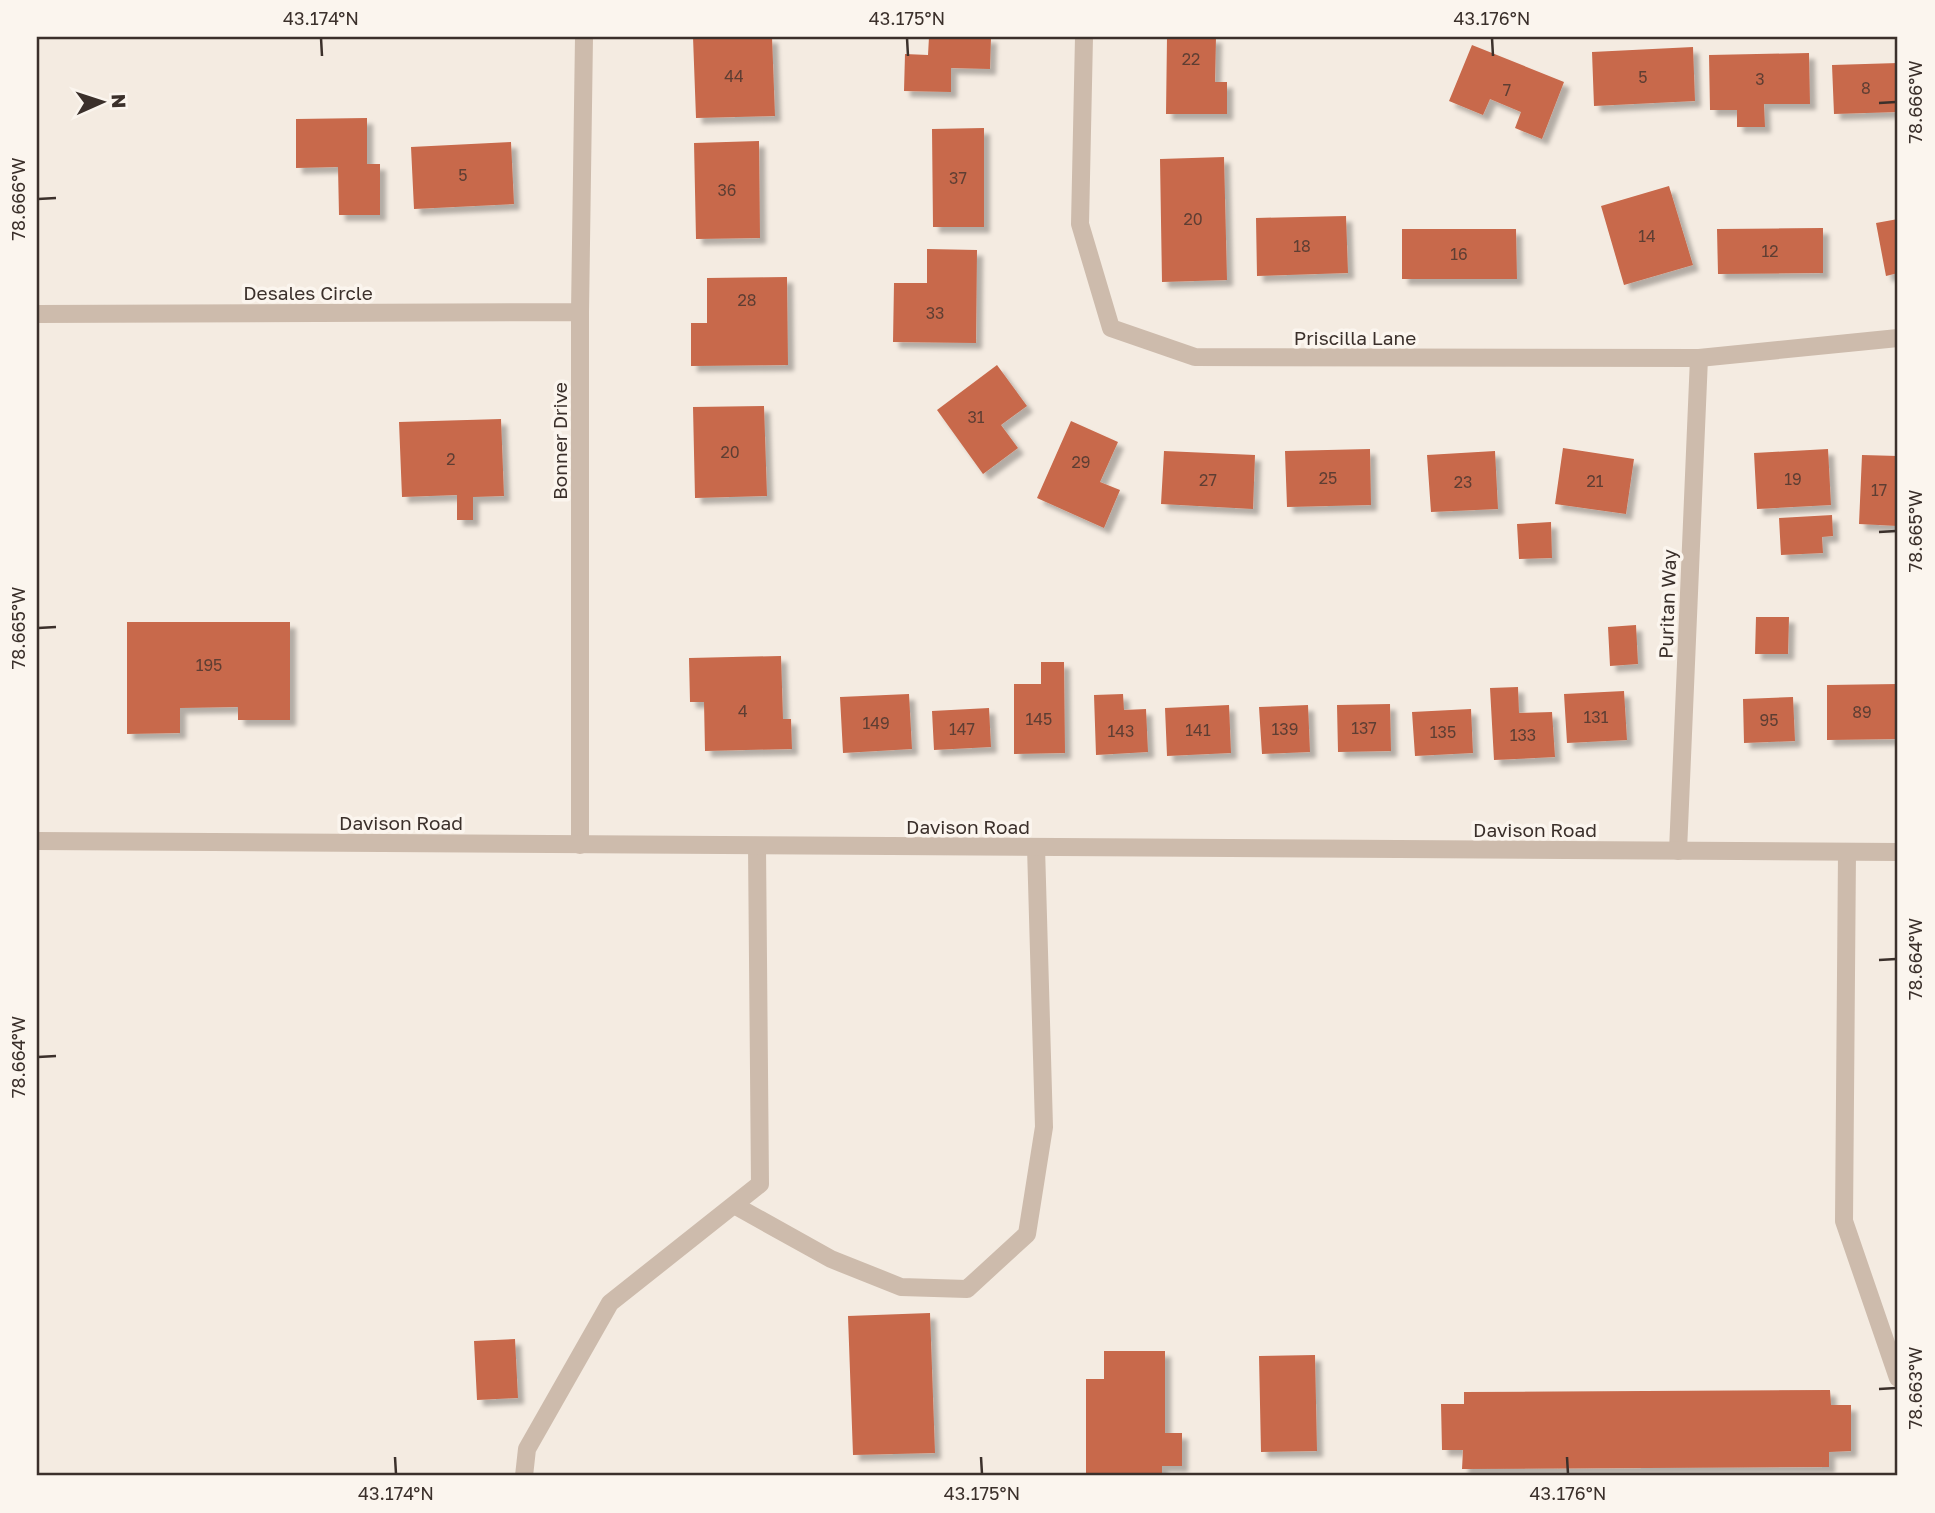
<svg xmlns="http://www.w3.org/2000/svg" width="1935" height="1513" font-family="'Golos Text',sans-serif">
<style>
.building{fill:#c8694b;filter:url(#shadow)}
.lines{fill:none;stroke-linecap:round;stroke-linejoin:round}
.service{stroke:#cdbbac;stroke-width:18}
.minor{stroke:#cdbbac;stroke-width:18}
.tertiary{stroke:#cdbbac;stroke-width:18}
.ticks{fill:none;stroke:#3b302b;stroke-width:2.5}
.labels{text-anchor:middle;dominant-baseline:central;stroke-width:7;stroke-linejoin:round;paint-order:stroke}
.number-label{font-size:16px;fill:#5e3e33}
.street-label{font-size:19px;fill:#3b302b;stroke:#fbf5ee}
.neatline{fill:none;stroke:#3b302b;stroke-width:2.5}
.ticks-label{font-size:18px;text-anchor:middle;fill:#3b302b}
</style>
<defs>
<filter id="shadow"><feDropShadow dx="6" dy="6" stdDeviation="2" flood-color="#0004"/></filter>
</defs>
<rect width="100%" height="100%" fill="#f4ebe1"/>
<path class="building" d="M693,37H772L775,116L696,118Z
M929,37H991L990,69L951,68V92L904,91L905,54L928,55Z
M1167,37H1216L1215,82H1227V114H1166Z
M1472,45L1564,82L1542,139L1515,128L1521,112L1490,99L1483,115L1449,101Z
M1693,47L1695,101L1594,106L1592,52Z
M1809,53L1810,104H1764L1765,127H1737V110H1710L1709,55Z
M1898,63V112L1834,114L1832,65Z
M367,118V164H380V215H339L338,167L296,168V119Z
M984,128V227H933L932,129Z
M759,141L760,238L696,239L694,143Z
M511,142L514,204L414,209L411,147Z
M1224,157L1227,280L1162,282L1160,159Z
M1669,186L1693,265L1624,285L1601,206Z
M1346,216L1348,273L1257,276L1256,218Z
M1898,219V273L1886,276L1876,223Z
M1823,228V273L1718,274L1717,229Z
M1402,229H1516L1517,279H1402Z
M927,249L977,250L976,343L893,342L894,283H927Z
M787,277L788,365L691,366V323H707V278Z
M997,365L1027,406L1001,425L1018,448L983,474L937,410Z
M764,406L767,496L695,498L693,407Z
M501,419L504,496L473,497V520H457V495L402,497L399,422Z
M1071,421L1118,442L1100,482L1120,490L1104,528L1037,498Z
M1563,448L1634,459L1626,514L1555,504Z
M1370,449L1371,505L1287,507L1285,451Z
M1828,449L1831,505L1757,509L1754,453Z
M1164,451L1255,455L1253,509L1161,504Z
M1495,451L1498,509L1431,512L1427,455Z
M1862,455L1898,456V526L1859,524Z
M1832,515L1833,536L1822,537L1823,553L1781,555L1779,518Z
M1551,522L1552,558L1519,559L1517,524Z
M1756,617H1789L1788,654H1755Z
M127,622H290V720H238V707L180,708V733L127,734Z
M1636,625L1638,664L1610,666L1608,627Z
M781,656L783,719H791L792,749L705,751L704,702H690L689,658Z
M1041,662H1064L1065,753L1014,754V684H1041Z
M1898,684V739L1827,740V685Z
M1518,687L1519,713L1552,712L1555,757L1494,760L1490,688Z
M1624,691L1627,740L1567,743L1564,694Z
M909,694L912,749L843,753L840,697Z
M1123,694L1124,710L1146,709L1148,752L1096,755L1094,695Z
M1793,697L1795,741L1744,743L1743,699Z
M1390,704L1391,751L1338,752L1337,705Z
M1229,705L1231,753L1167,756L1165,708Z
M1308,705L1310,752L1262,754L1259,707Z
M989,708L991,747L934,750L932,711Z
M1471,709L1473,753L1415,756L1412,712Z
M930,1313L935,1453L853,1455L848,1316Z
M515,1339L518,1398L477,1400L474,1341Z
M1104,1351H1165V1433H1182V1466H1162V1476H1086V1379H1104Z
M1315,1355L1317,1451L1261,1452L1259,1356Z
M1830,1390L1831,1405H1851V1451L1829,1452V1467L1462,1469L1463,1450H1442L1441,1404H1464V1392Z"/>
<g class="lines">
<path class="service" d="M1847,852L1844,1221L1898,1378
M734,1205L831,1259L901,1287L967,1289L1027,1234L1044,1127L1036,847
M524,1476L527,1449L610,1303L760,1184L757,846"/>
<path class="minor" d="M1084,37L1080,224L1111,328L1195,357L1699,358L1898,338
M37,314L580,312
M580,845V312L584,37
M1678,851L1699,358"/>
<path class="tertiary" d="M37,841L1898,852"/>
</g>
<path class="ticks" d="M321,38L322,56M907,38L908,56M1492,38L1493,56M1879,103L1896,102M38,199L56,198M1879,532L1896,531M38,628L56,627M1879,960L1896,959M38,1057L56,1056M1879,1389L1896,1388M395,1457L396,1474M981,1457L982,1474M1567,1457L1568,1474"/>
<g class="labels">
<g class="number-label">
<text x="1191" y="59">22</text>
<text x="734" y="76">44</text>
<text x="1643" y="77">5</text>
<text x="1760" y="79">3</text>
<text x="1866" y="88">8</text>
<text x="1507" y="90">7</text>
<text x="463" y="175">5</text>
<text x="958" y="178">37</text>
<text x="727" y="190">36</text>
<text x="1193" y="219">20</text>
<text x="1647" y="236">14</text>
<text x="1302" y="246">18</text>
<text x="1770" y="251">12</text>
<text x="1459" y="254">16</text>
<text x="747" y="300">28</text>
<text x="935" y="313">33</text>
<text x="976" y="417">31</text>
<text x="730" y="452">20</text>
<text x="451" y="459">2</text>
<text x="1081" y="462">29</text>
<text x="1328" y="478">25</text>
<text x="1793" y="479">19</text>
<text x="1208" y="480">27</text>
<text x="1595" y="481">21</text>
<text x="1463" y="482">23</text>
<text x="1879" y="490">17</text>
<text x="209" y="665">195</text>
<text x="743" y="711">4</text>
<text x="1862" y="712">89</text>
<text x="1596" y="717">131</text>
<text x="1039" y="719">145</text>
<text x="1769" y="720">95</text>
<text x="876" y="723">149</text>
<text x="1364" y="728">137</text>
<text x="962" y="729">147</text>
<text x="1285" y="729">139</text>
<text x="1198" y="730">141</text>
<text x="1121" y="731">143</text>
<text x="1443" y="732">135</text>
<text x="1523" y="735">133</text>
</g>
<g class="street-label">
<text x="308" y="292">Desales Circle</text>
<text x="1355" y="337">Priscilla Lane</text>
<text transform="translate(559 441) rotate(-90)">Bonner Drive</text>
<text transform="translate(1667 604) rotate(-88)">Puritan Way</text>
<text x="401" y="822">Davison Road</text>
<text x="968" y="826">Davison Road</text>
<text x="1535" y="829">Davison Road</text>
</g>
</g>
<rect width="1935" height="1513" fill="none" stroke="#fbf5ee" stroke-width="77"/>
<g transform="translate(102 102) rotate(87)" stroke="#fbf5ee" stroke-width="5" paint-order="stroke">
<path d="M0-5L12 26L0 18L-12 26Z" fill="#3b302b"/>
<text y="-10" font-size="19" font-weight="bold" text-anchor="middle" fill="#3b302b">N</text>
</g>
<rect x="38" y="38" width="1858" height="1436" class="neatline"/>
<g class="ticks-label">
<text x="321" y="25">43.174°N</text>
<text x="907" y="25">43.175°N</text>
<text x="1492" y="25">43.176°N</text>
<text transform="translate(1916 102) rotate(-90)" y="6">78.666°W</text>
<text transform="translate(19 199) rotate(-90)" y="6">78.666°W</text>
<text transform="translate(1916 531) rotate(-90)" y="6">78.665°W</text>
<text transform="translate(19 628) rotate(-90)" y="6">78.665°W</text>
<text transform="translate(1916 959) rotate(-90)" y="6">78.664°W</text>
<text transform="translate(19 1057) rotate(-90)" y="6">78.664°W</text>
<text transform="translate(1916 1388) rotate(-90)" y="6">78.663°W</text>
<text x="396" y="1500">43.174°N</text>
<text x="982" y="1500">43.175°N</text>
<text x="1568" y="1500">43.176°N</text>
</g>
</svg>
